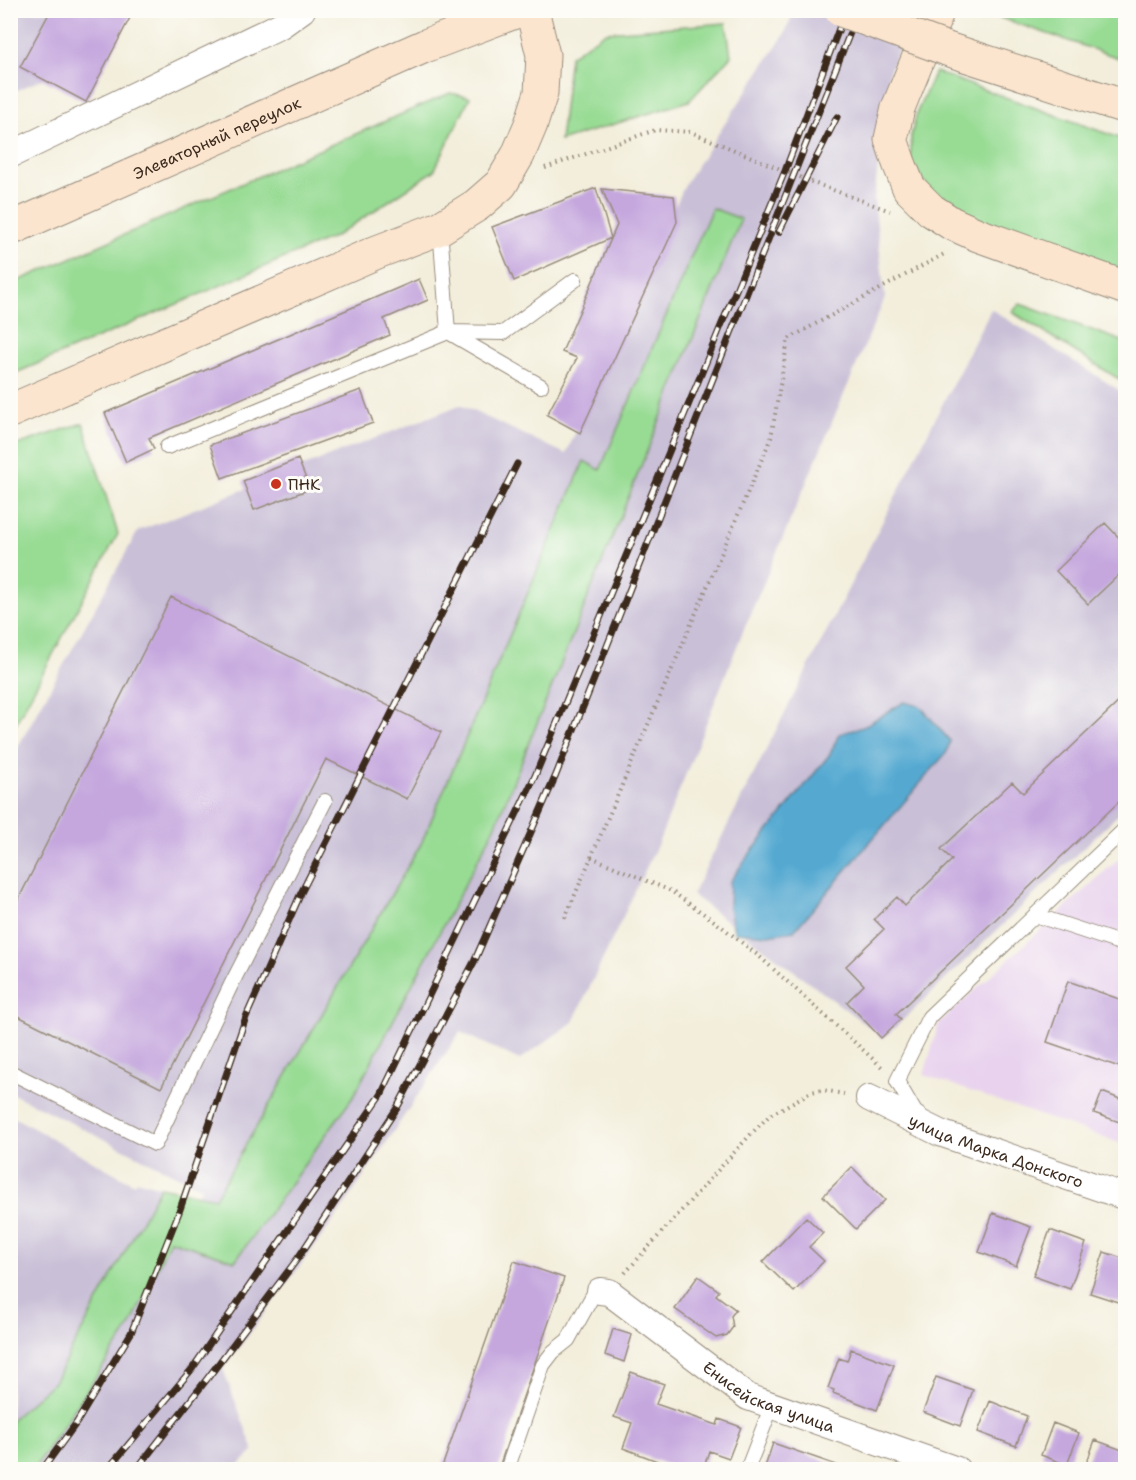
<svg xmlns="http://www.w3.org/2000/svg" width="1136" height="1480" font-family="'Shantell Sans',sans-serif">
<style>
.built{fill:#e8d2ee}
.industrial{fill:#c9bfd7}
.green{fill:#98dc94;stroke:#6a8359;stroke-width:1.5}
.water{fill:#55a9d1;stroke:#486a78;stroke-width:1.5}
.building{fill:#c5a7de}
.lines{fill:none;stroke-linecap:round;stroke-linejoin:round}
.lane-casing{stroke:#978c7c;stroke-width:16}
.street-casing{stroke:#978c7c;stroke-width:28}
.secondary-casing{stroke:#978c7c;stroke-width:35}
.path{stroke:#978c7c;stroke-width:4;stroke-dasharray:1.5 4.5;stroke-linecap:butt}
.lane{stroke:#fff;stroke-width:14}
.street{stroke:#fff;stroke-width:26}
.secondary{stroke:#fbe5cf;stroke-width:33}
.rail-casing{stroke:#3b2a1e;stroke-width:7}
.rail{stroke:#fdfcf7;stroke-width:4.5;stroke-dasharray:14;stroke-linecap:butt}
.secondary-bridge-casing{stroke:#978c7c;stroke-width:35;stroke-linecap:butt}
.secondary-bridge{stroke:#fbe5cf;stroke-width:33}
.poi-dot{fill:#c8321e;stroke:#fdfcf7;stroke-width:2}
.labels{text-anchor:middle;dominant-baseline:central;stroke-width:6;stroke-linejoin:round;paint-order:stroke}
.street-label{font-size:16px;fill:#3b2a1e;stroke:#fdfcf7}
.poi-label{font-size:16px;fill:#3b2a1e;stroke:#fdfcf7;text-anchor:start}
</style>
<rect width="100%" height="100%" fill="#fdfcf7"/>
<filter id="ink" filterUnits="userSpaceOnUse"><feTurbulence type="fractalNoise" baseFrequency=".0167" numOctaves="2"/><feDisplacementMap in="SourceGraphic" scale="12" xChannelSelector="R" yChannelSelector="G"/><feConvolveMatrix kernelMatrix="1 2 1 2 8 2 1 2 1" color-interpolation-filters="sRGB"/></filter>
<filter id="wash" filterUnits="userSpaceOnUse"><feTurbulence type="fractalNoise" baseFrequency=".008" numOctaves="4" result="noise"/><feDisplacementMap in="SourceGraphic" scale="24" xChannelSelector="R" yChannelSelector="G"/><feGaussianBlur stdDeviation="1.35" result="paint"/><feColorMatrix in="noise" values="0 0 0 0 0 0 0 0 0 0 0 0 0 0 0 0 0 1.4 0 .05"/><feComposite in="paint" operator="in"/></filter>
<g filter="url(#wash)">
<rect width="100%" height="100%" fill="#f3eedb"/>
<path class="built" d="M1125,853V1145L924,1075L939,1023Z"/>
<path class="industrial" d="M10,11H101L71,66L11,93Z
M794,11H915L889,72L874,199L885,298L744,629L659,841L573,1022L520,1060L460,1032L340,1212L223,1369L254,1451L235,1469H11L10,1115L134,1184L136,1180L196,1197L202,1188L11,1093V759L138,531L460,405L566,454L686,182L784,35Z
M991,309L1125,394V808L884,1038L692,895Z"/>
<path class="green" d="M980,11H1125V60Z
M726,23L731,56L689,101L560,141L570,56L606,32Z
M935,72L1125,140V271L947,210L926,184L911,162V136L917,112Z
M450,93L470,97L434,171L336,236L11,375V284Z
M712,208L741,219L495,827L353,1097L235,1261L170,1240L131,1325L34,1469H11V1420L54,1382L160,1187L215,1198L421,844L584,461L600,470Z
M1020,304L1125,342V383L1012,312Z
M83,423L118,534L11,732V447Z"/>
<path class="water" d="M904,702L920,706L950,741L947,752L794,931L768,935L734,932L729,907L730,882L745,860L830,754L839,734L863,727Z"/>
<g id="blocks">
<path class="building" d="M51,10H134L86,102L20,67Z
M596,188L611,238L514,281L492,227Z
M602,189L674,196L677,222L580,433L547,415L577,358L562,352L617,225Z
M419,279L428,300L384,319L390,335L149,438L154,449L126,462L105,413Z
M361,390L373,423L222,478L210,445Z
M298,459L310,489L254,510L243,481Z
M1105,523L1125,544V569L1088,604L1056,571Z
M171,597L441,732L407,799L326,759L161,1088L10,1012V916Z
M1125,696V796L896,1014L901,1019L881,1038L847,1002L864,985L846,966L884,929L874,919L897,897L905,906L952,860L941,849L1012,782L1023,793Z
M1068,981L1125,1001V1069L1047,1042Z
M1102,1092L1125,1101V1124L1094,1113Z
M852,1167L885,1200L856,1229L823,1196Z
M993,1213L1031,1227L1016,1266L979,1252Z
M806,1217L823,1233L809,1247L824,1261L794,1292L763,1262Z
M1050,1230L1086,1243L1070,1289L1033,1276Z
M1104,1252L1125,1259L1124,1304L1090,1293Z
M514,1261L564,1278L498,1470H441Z
M698,1276L719,1291L716,1295L736,1310L731,1316L733,1327L727,1335L716,1338L675,1309Z
M613,1329L632,1335L624,1362L605,1355Z
M851,1349L894,1365L877,1410L833,1393L834,1390L828,1388L839,1358L847,1361Z
M631,1372L664,1384L656,1404L717,1425L719,1419L741,1427L729,1458L709,1451L703,1470H681L623,1448L632,1423L614,1417Z
M936,1377L973,1390L960,1426L923,1412Z
M990,1401L1027,1416L1016,1446L978,1432Z
M1053,1423L1079,1433L1067,1465L1041,1455Z
M1095,1440L1125,1451V1463L1123,1470H1084Z
M773,1443L848,1469V1470H764Z"/>
</g>
</g>
<g filter="url(#ink)">
<use href="#blocks" fill-opacity="0" stroke="#978c7c" stroke-width="1.5"/>
<g class="lines">
<g class="lane-casing">
<path id="lane" d="M448,332L503,333L575,280
M450,333L541,386
M167,447L448,332L440,228
M1035,915L1126,945
M10,1072L155,1144L231,985L325,801
M922,1117L915,1112L897,1081L929,1017L1126,828
M507,1470L543,1365L553,1352L568,1340L593,1295L600,1291
M747,1470L772,1405"/>
</g>
<g class="street-casing">
<g id="street">
<path d="M10,155L281,25L302,10"/>
<path id="s1" d="M869,1098L940,1133L1126,1197"/>
<path id="s2" d="M600,1291L609,1292L748,1397L957,1470"/>
</g>
</g>
<g class="secondary-casing">
<g id="secondary">
<path d="M938,10L898,108L891,139L899,163L909,188L931,210L951,223L978,235L1126,288"/>
<path d="M947,49L1126,107"/>
<path id="s3" d="M10,229L425,46L520,10"/>
<path d="M10,411L377,252L440,228L477,205L501,184L518,155L531,124L541,93L543,55L532,10"/>
</g>
</g>
<path class="path" d="M545,168L655,130L691,132L814,183L890,211
M591,857L671,891L717,923L760,957L883,1068
M565,918L771,438L788,339L946,253
M625,1273L750,1135L770,1115L811,1092L823,1090L844,1094"/>
<use href="#lane" class="lane"/>
<use href="#street" class="street"/>
<use href="#secondary" class="secondary"/>
<g class="rail-casing">
<path id="rail" d="M779,232L837,117
M42,1470L77,1422L131,1333L179,1212L246,1017L301,893L517,464
M107,1470L192,1369L381,1095L535,776L785,171L846,10
M136,1470L207,1379L298,1258L397,1108L474,962L556,775L859,10"/>
</g>
<use href="#rail" class="rail"/>
<g class="secondary-bridge-casing">
<path id="secondary-bridge" d="M841,10L947,49"/>
</g>
<use href="#secondary-bridge" class="secondary-bridge"/>
</g>
</g>
<circle class="poi-dot" cx="276" cy="484" r="6"/>
<g class="labels">
<g class="street-label">
<text stroke="none"><textPath href="#s3" startOffset="226">Элеваторный переулок</textPath></text>
<text stroke="none"><textPath href="#s1" startOffset="138">улица Марка Донского</textPath></text>
<text stroke="none"><textPath href="#s2" startOffset="202">Енисейская улица</textPath></text>
</g>
<g class="poi-label">
<text x="288" y="484">ПНК</text>
</g>
</g>
<rect width="1136" height="1480" fill="none" stroke="#fdfcf7" stroke-width="36"/>
</svg>
